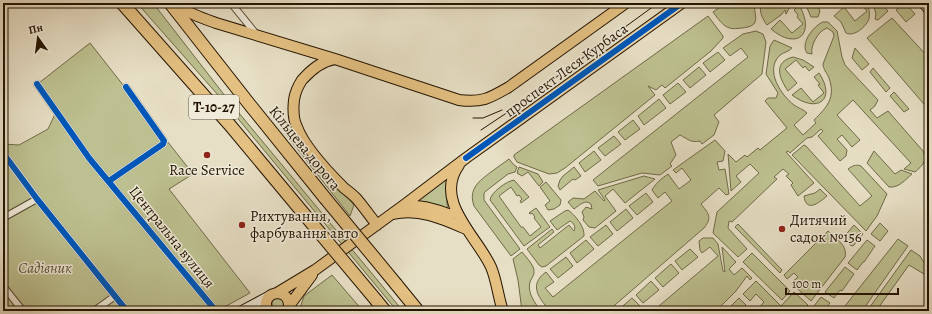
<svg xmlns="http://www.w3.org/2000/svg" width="932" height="314" font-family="Alegreya,serif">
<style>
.green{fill:#bdc090;stroke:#706a48}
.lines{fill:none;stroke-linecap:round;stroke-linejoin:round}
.street-casing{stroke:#554732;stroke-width:8}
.secondary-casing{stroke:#241401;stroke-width:11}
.primary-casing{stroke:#241401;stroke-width:12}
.highway-casing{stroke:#241401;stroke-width:14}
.street{stroke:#efead9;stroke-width:6}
.secondary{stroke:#efead9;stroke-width:9}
.primary{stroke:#e4c082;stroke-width:10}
.highway{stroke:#e4c082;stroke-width:12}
.tram{stroke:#241401;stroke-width:1}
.highway-bridge-casing{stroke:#241401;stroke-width:14;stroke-linecap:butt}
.highway-bridge{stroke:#e4c082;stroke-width:12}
.cycleway-casing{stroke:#efead9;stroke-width:8}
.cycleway{stroke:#0057b8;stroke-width:6}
.poi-dot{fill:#8f2418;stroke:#efead9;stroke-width:1.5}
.labels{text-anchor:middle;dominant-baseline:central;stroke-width:3;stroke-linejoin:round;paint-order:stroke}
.shield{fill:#efead9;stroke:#615442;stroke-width:1}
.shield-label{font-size:14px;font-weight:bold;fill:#241401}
.street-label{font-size:15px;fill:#241401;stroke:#efead9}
.poi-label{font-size:15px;fill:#241401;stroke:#efead9;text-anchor:start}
.park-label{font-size:15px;font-style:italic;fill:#5a5033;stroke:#efead9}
</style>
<rect width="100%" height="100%" fill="#e7dfc5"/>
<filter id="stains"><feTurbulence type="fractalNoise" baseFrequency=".005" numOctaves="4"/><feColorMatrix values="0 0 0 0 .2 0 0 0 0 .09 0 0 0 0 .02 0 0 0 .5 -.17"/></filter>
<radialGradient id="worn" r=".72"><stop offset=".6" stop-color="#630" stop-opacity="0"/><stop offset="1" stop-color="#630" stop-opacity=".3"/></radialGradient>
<path class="green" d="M137,3H153L229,101L403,311H397L225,103Z
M726,3H754C754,8 757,19 755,22C754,25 751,26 748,27C727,31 725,28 713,12Z
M761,3H792L786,14L785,10L781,15L767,25C762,18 759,12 761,3Z
M805,3H816L820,11L818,17H811Z
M860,3H867C869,8 870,13 869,19C866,27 854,37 846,33L841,22L834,16L844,7L855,21L867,11Z
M873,3H881L888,11L878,20L875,19L876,14Z
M905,3L915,14L906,22L896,10Z
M799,5C816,34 797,51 771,29L780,20L792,33L803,24L797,17L798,15L794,10Z
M708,16L723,36V38L711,51L665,88L662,85L656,90L648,86L655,95L565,168L557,173L549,174L517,162L514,157V155Z
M892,18L929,58V110L867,38Z
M823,22H828L837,31L842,57L845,65L878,100L875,106L870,110L877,118L888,111L923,151C928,161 922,166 915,172L904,169L911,163L853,100L837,115L860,140L852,147L842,135L837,139L847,150L846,156L840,161L818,136L823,131L821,129L812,137L807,138L790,153L788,151L786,152L814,183L798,196L791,185L793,183L786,176L789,174L783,169L774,177L777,179L732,222L729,221L728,228L747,249L738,257L713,233L717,212L759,173L750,164L736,176L741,182L731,191L728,154L736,162L745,155L747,157L758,148L760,150L787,128L765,101L768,98H776L778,93L766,74L770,46L774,40L792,48C789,52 783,52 779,56C765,71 781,95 794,105C798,108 803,109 807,113L794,125L803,135L816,123L814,120C827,107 836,98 829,78C827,73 823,69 823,64L834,36L833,32L827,28C818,31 810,46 812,54L807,53C800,44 813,26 823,22Z
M756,31L763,34L766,42L762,74L714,115L719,122L714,135L702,144L700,141C690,143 688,139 680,135L671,142L676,155L670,164L672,166L660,175L642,173L598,186L593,180L748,57L741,48L730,56L723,48L743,34Z
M90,43L193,174L169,189L250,293L217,311H3V144L19,145L48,129L56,112L35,86Z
M855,48L869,64L862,70L852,58Z
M718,52L725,60L710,72L703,63Z
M793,57L803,60L814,67L809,71L805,66L803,68L796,60L785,69L797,83L788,91C779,78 773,62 793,57Z
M699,67L706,75L690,88L683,80Z
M873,68L890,88L886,92L870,72Z
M819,73C837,100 817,114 792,95L801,88L813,102L824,93L818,85L820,84L814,77Z
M678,83L686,92L670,104L663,95Z
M894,92L909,109L904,112L890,96Z
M659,99L666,108L644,125L638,116Z
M633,120L640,129L625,140L618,132Z
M289,129L331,180L354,205L350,216L285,133Z
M614,136L621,144L605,156L598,148Z
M715,140L725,151L723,161L717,162L719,170L725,169L729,194L726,195L719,188L701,204C708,213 713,217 704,228L608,311H550C539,298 528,285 546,272L554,282L545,288L553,297L672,201L665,192L658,198L652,190C655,184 662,178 668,174L679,189L691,180L682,168L676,173L673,170Z
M804,145L806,146L860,206L872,196L848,169C852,166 856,164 861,166L887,194L877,216L866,231L792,155Z
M594,151L601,160L585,172L579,163Z
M874,151L895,174L901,170L912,174C905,180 899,188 889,187L867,163Z
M509,159L514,165L517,167L515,172L508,174L486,191L484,193V200L520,249L511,256L474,206C468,189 479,181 491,172C497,168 503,163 509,159Z
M519,167L538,174L543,182L539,186L528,172L522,176L517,173Z
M574,167L581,176L575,180L573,179L560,190L558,186L560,180L563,176Z
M449,175C445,187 446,198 448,211L413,202Z
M644,176L655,179L625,203L613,189L605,196L616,211L595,228L589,227L583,220L584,217L582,212L586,207L592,209L591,204C585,199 580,205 574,209L568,202L573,198L584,199L595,191L604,201L605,200L598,190Z
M514,180L529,197L521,203L520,201L522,199L519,195L517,196L511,187L499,196L521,227H523L530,236L541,227L534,218L535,217L532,213L530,214L529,213L536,208L550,227L524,246L490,200C491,192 507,181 514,180Z
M546,182L561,200L560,205L554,209L548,210L545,205L550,201L540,187Z
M820,189L827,196C819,203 806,213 804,196L815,193Z
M646,193L653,202L637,215L629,206Z
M626,209L633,218L617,231L610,222Z
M568,210C575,215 585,227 584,236L546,266L542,267L539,265L527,249L552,229L554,232L538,245L540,248L569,225L574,231C576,227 574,223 570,221L557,230L550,221L565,211Z
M880,223L888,231L880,241L871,234Z
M738,224L782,270L780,273L735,227Z
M606,225L613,234L598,246L590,237Z
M854,225L863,234L853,246L850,245L843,238Z
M828,231C835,238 848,245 845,257L811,301L791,283L798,277L794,273L787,279L784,275Z
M703,238H713L718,244L723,271L725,272L722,247L736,262L729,269L734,275L742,268L752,278L750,280L747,276L736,291L716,311H653L718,256L710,247L702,253L700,250L699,241Z
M898,239L908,246L862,311H841Z
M586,240L594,249L577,263L570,253Z
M867,240L875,246L864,262H863L857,270L848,263Z
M690,249L698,257L682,270L675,261Z
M911,250L920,256L925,264L929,267V277L909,265L876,311H867Z
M522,252C526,257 531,262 533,267C536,274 532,277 530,282C527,293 535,303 541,311H522L518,280L513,259Z
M752,253L790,291L782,300L743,262Z
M566,257L573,266L558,278L550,269Z
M671,264L679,273L663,287L655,278Z
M845,267L854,274L842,291L840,290L834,298L825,292Z
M332,275L363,311H299L304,296Z
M651,281L659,290L643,303L636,295Z
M756,281L781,306L794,292L808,305L803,311H756L764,302L756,294L750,301L743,294Z
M821,297L830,303L825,309L827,311H810Z
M272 304a6 6 0 1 1 12 0a6 6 0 1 1-12 0Z
M632,298L640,306L634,311H617Z
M739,298L746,305L739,311H726Z"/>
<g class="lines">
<g class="street-casing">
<path id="street" d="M231,3L257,35
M37,84L89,158L216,311
M3,153L37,199L127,311
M109,181L163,144L164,141L162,138L126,87
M3,218L37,199
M3,286L23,311
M94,311L115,296"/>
</g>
<g class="secondary-casing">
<path id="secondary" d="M923,3L929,10
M245,310H258L264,311
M241,311L271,295"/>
</g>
<g class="primary-casing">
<path id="primary" d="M176,3C187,13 202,18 216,23L335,59L459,100C482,103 490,98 509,87L626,3
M335,59C321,61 311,70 302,80C298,86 295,93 294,100C293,109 293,119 297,127C304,146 329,173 344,188C348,191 352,194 356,198C363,206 370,216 377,225
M459,165C433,201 477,236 491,267C497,281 498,297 503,311
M404,205C421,205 436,209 451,215
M393,214C419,208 443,219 466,229
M277,293L315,270L404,205L466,158L682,3
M268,311C258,292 289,285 289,306
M287,311L289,306L312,275"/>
</g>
<g class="highway-casing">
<path id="highway" d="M122,3L229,124L304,214
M170,3L250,105L325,198
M396,284L418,311
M376,300L385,311"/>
</g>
<use href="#street" class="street"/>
<use href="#secondary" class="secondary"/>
<use href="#primary" class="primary"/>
<use href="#highway" class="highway"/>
<path class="tram" d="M473,118H483L502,110
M481,130L511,110L658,3"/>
<g class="highway-bridge-casing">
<path id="highway-bridge" d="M325,198L396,284
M304,214L376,300"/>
</g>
<use href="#highway-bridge" class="highway-bridge"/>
<g class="cycleway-casing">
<path id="cycleway" d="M37,84L89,158L216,311
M3,153L37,199L127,311
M466,158L682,3
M109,181L163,144L164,141L162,138L126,87"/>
</g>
<use href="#cycleway" class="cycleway"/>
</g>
<g class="poi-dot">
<circle cx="207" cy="155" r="4"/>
<circle cx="242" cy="225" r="4"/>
<circle cx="782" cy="229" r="4"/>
</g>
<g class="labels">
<rect class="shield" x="189" y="95" width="50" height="24" rx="3"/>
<g class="shield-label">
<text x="214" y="107">Т-10-27</text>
</g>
<g class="street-label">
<text transform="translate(566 70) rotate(-36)">проспект Леся Курбаса</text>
<text transform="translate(305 148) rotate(51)">Кільцева дорога</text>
<text transform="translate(172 237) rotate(51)">Центральна вулиця</text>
</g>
<g class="poi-label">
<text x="207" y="170" text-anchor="middle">Race Service</text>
<text x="250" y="216">Рихтування,<tspan x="250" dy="17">фарбування авто</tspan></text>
<text x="790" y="220">Дитячий<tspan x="790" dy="17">садок №156</tspan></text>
</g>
<g class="park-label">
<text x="45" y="268">Садівник</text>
</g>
</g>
<rect width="932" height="314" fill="none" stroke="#e7dfc5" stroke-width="16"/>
<rect x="4" y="4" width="924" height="306" fill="none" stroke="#241401" stroke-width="2"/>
<rect x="8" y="8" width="916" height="298" fill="none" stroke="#241401"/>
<g transform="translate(38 38) rotate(346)" stroke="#efead9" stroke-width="3" paint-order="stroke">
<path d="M0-3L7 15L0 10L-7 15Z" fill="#241401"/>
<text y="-6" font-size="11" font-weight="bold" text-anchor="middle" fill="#241401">Пн</text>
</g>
<path d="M786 288v6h112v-6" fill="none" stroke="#241401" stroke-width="2"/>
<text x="792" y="288" font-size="12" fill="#241401" stroke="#efead9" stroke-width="3" paint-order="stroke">100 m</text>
<rect width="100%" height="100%" filter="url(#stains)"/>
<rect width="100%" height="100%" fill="url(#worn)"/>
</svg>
